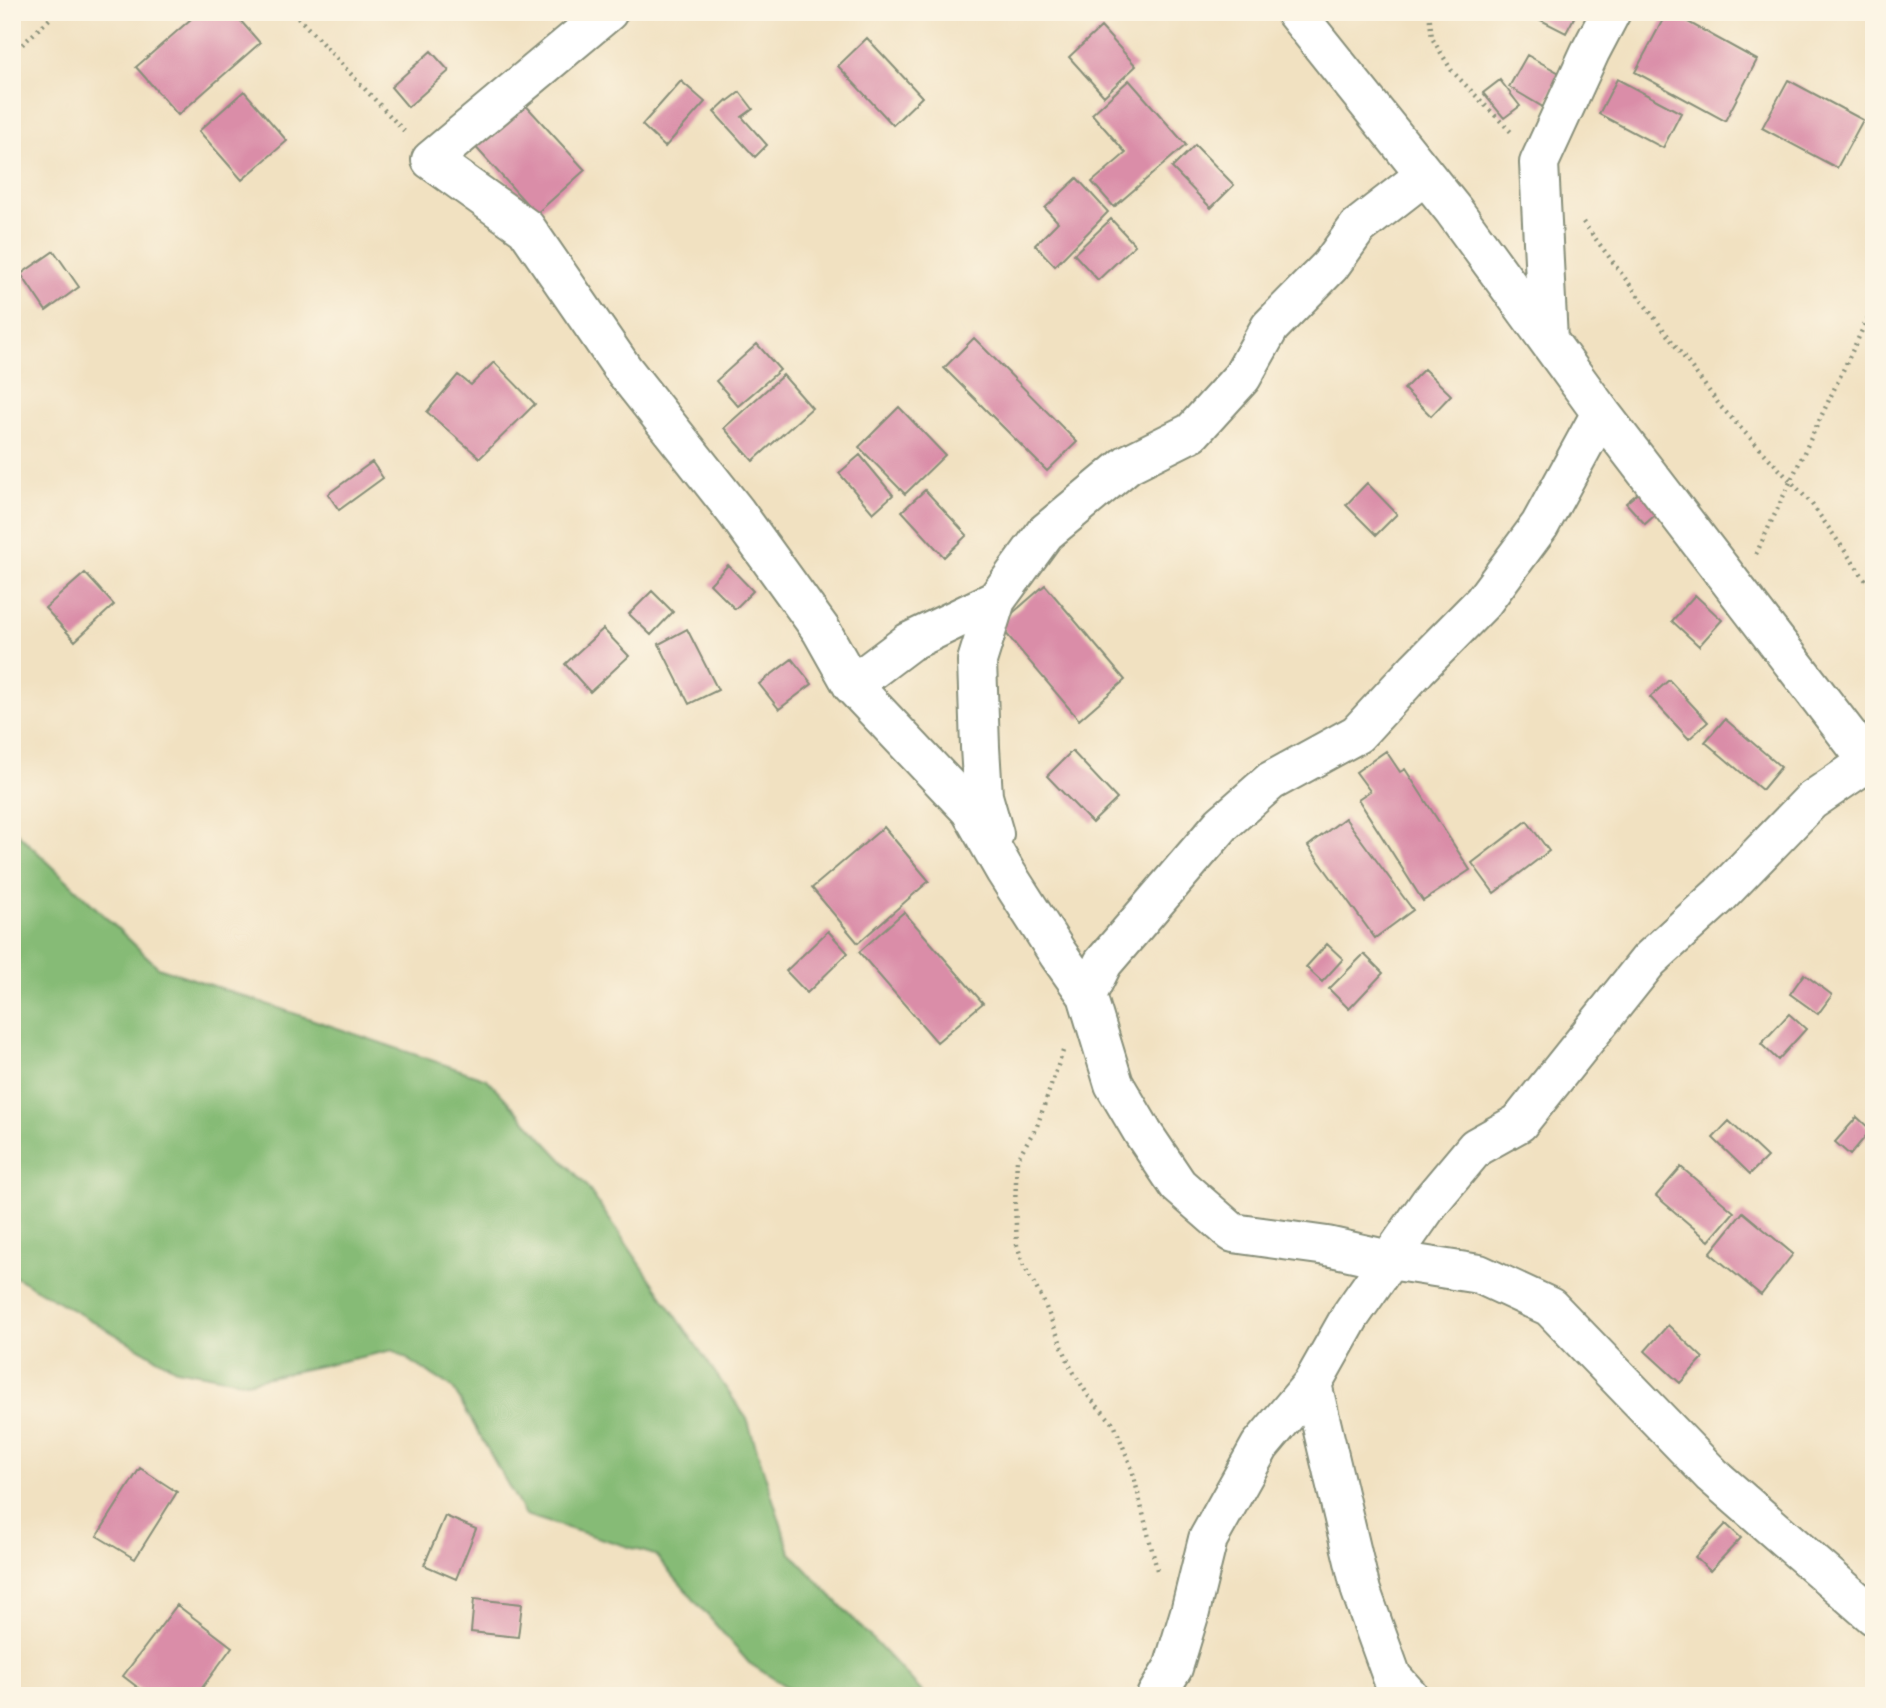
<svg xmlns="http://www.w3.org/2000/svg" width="1886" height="1708" font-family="'IM FELL French Canon',serif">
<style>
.forest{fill:#86bb76;stroke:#527c55;stroke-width:2}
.building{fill:#da8da8}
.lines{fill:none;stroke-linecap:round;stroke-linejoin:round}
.street-casing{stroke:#888f7a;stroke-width:42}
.path{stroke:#888f7a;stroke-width:4.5;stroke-dasharray:2 5;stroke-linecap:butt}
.street{stroke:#fff;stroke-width:38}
</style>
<rect width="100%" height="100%" fill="#fcf5e5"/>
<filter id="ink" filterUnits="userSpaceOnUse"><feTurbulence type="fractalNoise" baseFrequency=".0143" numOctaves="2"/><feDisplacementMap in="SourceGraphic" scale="14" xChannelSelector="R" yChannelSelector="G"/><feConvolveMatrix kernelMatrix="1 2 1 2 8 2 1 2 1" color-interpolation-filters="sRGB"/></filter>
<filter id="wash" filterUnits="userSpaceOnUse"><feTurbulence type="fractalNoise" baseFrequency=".00686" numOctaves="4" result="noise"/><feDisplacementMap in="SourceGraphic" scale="28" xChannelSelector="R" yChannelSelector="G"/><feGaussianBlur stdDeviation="1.57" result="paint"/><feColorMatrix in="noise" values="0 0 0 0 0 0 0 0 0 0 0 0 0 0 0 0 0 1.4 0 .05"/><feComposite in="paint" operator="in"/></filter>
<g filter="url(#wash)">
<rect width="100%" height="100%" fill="#f1e1c1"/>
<path class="forest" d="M12,828L158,967L487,1079L585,1184L747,1419L790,1552L926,1696H801L749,1663L655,1555L525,1515L453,1388L393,1350L246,1382L176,1369L12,1275Z"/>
<g id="blocks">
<path class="building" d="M199,12H233L260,43L178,115L136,67Z
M1525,12H1577L1566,33Z
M1667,12H1670L1757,60L1725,121L1635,72Z
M1101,27L1136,66L1104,96L1069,57Z
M867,38L922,97L893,125L838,66Z
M431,51L449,71L408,107L391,87Z
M1527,55L1561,74L1543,107L1509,87Z
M1617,79L1681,113L1663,148L1599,114Z
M1129,80L1186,145L1114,207L1092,182L1126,153L1092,114Z
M1500,80L1520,106L1504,118L1483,93Z
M1788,80L1863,120L1837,168L1762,128Z
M681,81L705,102L665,147L642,125Z
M244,91L287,141L242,180L199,131Z
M740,92L753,109L742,117L767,145L755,157L714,112L727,100L728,101Z
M520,99L585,170L536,214L472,143Z
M1195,145L1234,185L1211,208L1172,168Z
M1077,178L1108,212L1055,266L1035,245L1058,222L1045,208Z
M1111,219L1135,245L1098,280L1074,254Z
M54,251L79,287L46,311L21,274Z
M974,338L1077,442L1047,471L944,368Z
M757,344L780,370L738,406L716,381Z
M494,362L535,404L480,458L427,412L458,375L471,385Z
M1424,369L1451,395L1431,416L1404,389Z
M783,375L812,408L753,461L724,428Z
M899,407L945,455L905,494L859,447Z
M860,455L893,495L873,513L839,473Z
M372,462L383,478L339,510L328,494Z
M1367,483L1397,514L1376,535L1346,505Z
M1645,487L1663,508L1645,524L1626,503Z
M925,490L967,535L944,557L902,511Z
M728,565L753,591L735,609L710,584Z
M85,573L114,605L75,641L45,608Z
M1045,585L1125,680L1079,720L999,625Z
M652,591L673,612L651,635L629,614Z
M1695,595L1722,620L1699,646L1672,621Z
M603,629L629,656L590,692L565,664Z
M687,629L718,690L689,704L659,644Z
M792,659L812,684L779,709L759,684Z
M1669,680L1708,722L1689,739L1650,697Z
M1725,719L1781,767L1762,790L1705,742Z
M1072,751L1117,799L1092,823L1047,776Z
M1386,751L1400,772L1405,769L1470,870L1423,901L1358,799L1370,791L1356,772Z
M1345,818L1413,910L1375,938L1308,846Z
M1527,821L1549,851L1494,893L1472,863Z
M884,827L929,881L858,943L812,888Z
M904,912L983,1003L937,1042L859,952Z
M828,931L848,953L807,993L786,971Z
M1327,944L1343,959L1322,982L1306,967Z
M1364,954L1383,973L1349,1009L1329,989Z
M1804,974L1832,995L1818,1014L1790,994Z
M1789,1014L1806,1029L1778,1060L1761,1044Z
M1857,1117L1871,1130L1850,1155L1835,1142Z
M1729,1121L1767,1157L1750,1174L1713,1138Z
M1681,1167L1734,1212L1709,1241L1656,1196Z
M1743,1212L1793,1254L1761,1295L1710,1253Z
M1668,1325L1703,1358L1680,1383L1645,1351Z
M140,1468L177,1492L135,1559L97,1536Z
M445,1516L476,1529L456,1579L424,1565Z
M1726,1524L1741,1538L1710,1571L1695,1557Z
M474,1599L522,1604L518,1637L471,1632Z
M177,1605L232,1647L196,1696H149L123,1676Z"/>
</g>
</g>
<g filter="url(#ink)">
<use href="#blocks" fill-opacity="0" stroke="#888f7a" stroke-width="2"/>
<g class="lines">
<g class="street-casing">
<path id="street" d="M608,12L431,160L526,228L623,369L736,512L821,630L852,685L970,810L1005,871L1058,954L1087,995L1114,1084L1143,1133L1178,1185L1233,1233L1327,1246L1390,1260L1479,1274L1550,1307L1712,1475L1874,1616
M1295,12L1454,211L1601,413L1874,769
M1548,340L1539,163L1590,52L1611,12
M852,685L909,642L996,600
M994,834L983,796L980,747L977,661L996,600L1045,533L1128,464L1192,432L1242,377L1270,327L1330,266L1358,227L1425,175
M1087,995L1103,963L1222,824L1271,781L1357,734L1417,669L1483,602L1540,525L1601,413
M1312,1384L1361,1591L1392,1677L1409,1696
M1156,1696L1173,1668L1190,1612L1208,1539L1260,1446L1312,1384L1351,1315L1430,1202L1476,1147L1519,1123L1649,960L1720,895L1811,801L1868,762"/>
</g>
<path class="path" d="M293,12L405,132
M1429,12L1432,38L1452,71L1512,133
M12,54L57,12
M1583,222L1721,407L1811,503L1874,592
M1756,554L1874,305
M1063,1051L1037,1126L1017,1159L1015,1205L1017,1245L1024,1266L1043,1300L1071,1368L1089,1397L1114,1424L1132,1469L1158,1574"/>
<use href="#street" class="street"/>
</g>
</g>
<rect width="1886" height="1708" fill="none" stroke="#fcf5e5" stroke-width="42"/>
</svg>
